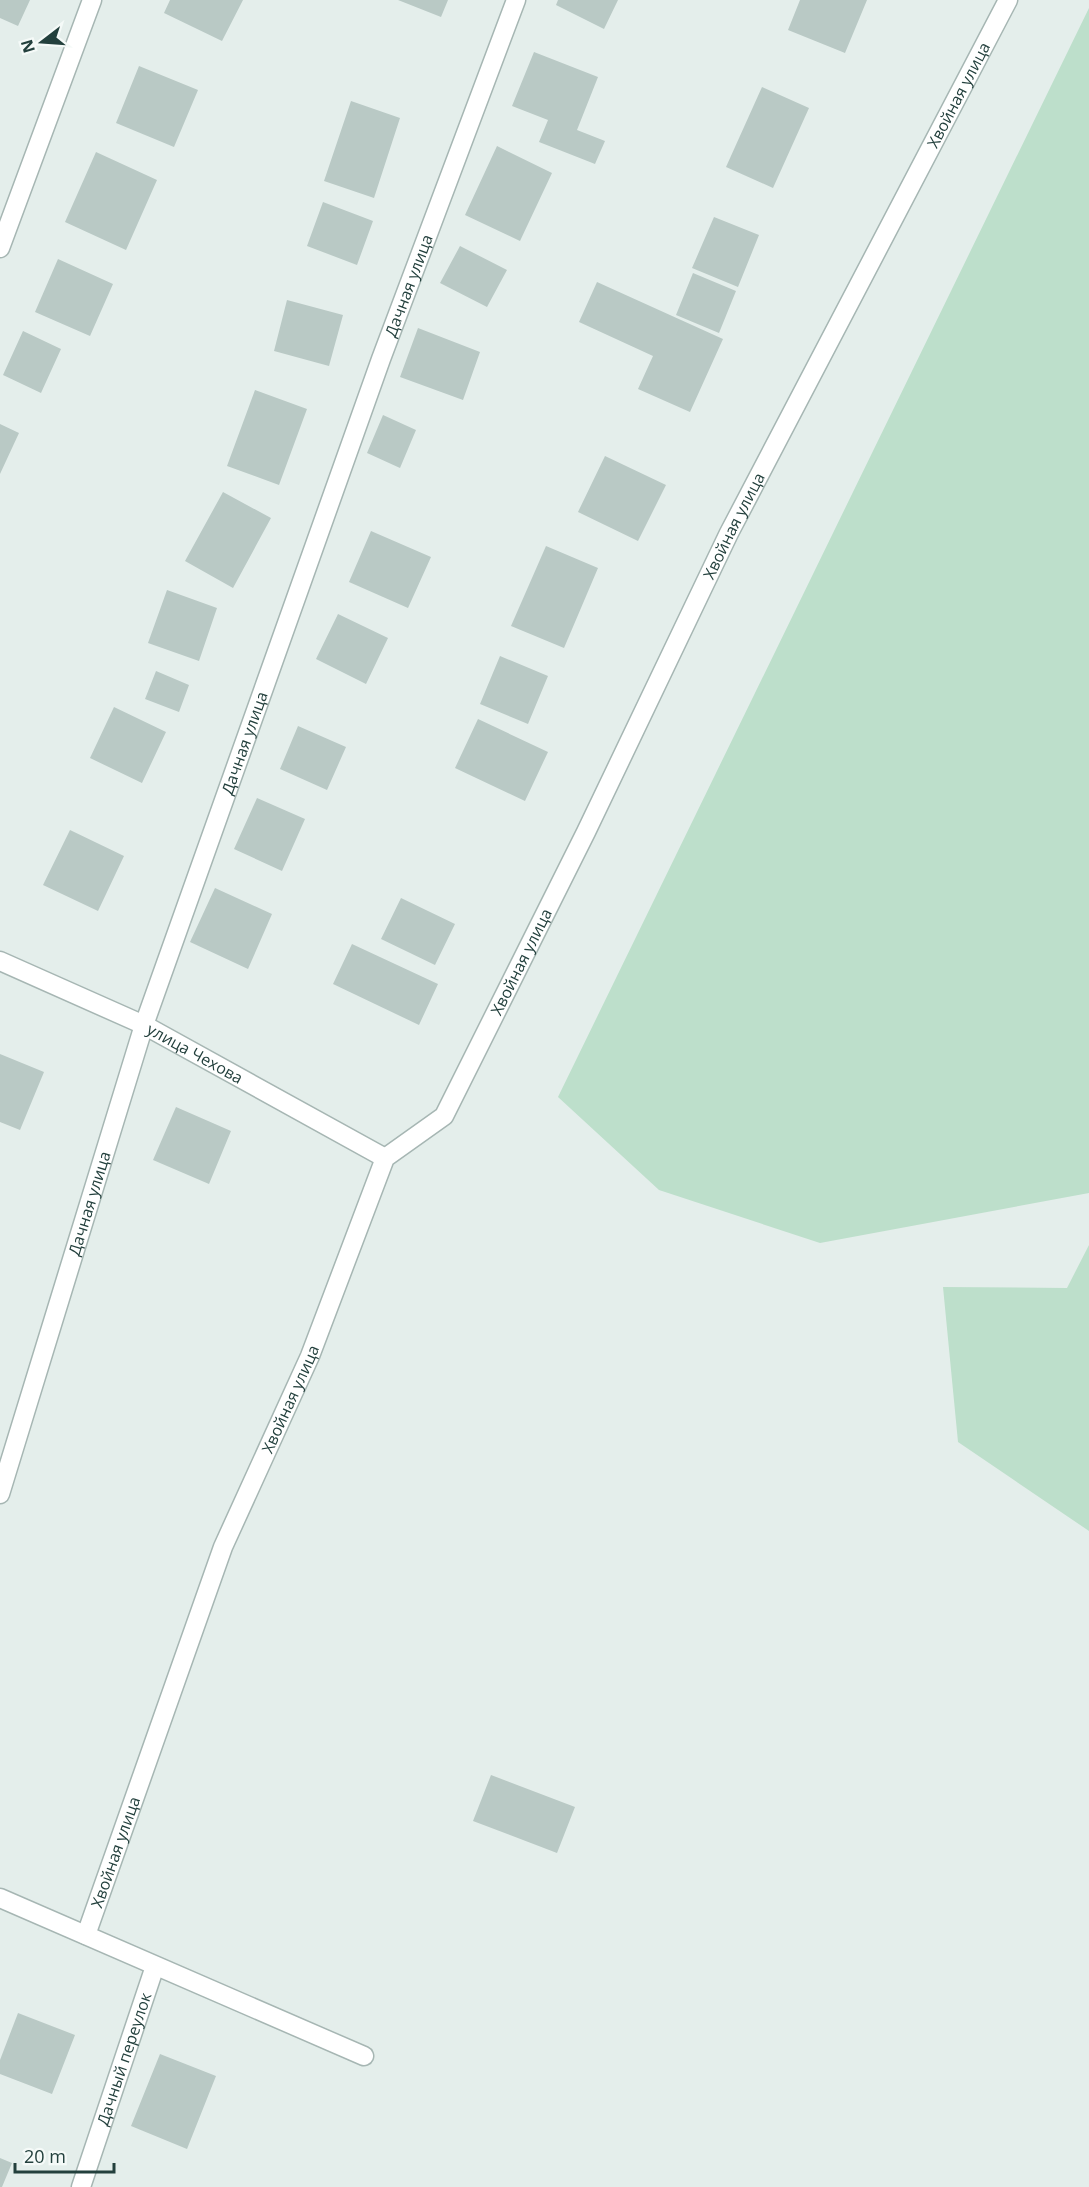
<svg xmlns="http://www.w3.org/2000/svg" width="1089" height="2187" font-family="'Open Sans',sans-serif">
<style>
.green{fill:#bddfcb}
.building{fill:#b9c9c5}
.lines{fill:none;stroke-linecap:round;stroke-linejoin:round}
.street-casing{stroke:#a6b6b3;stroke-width:21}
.street{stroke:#fff;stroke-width:18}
.labels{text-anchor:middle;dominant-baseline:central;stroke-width:6;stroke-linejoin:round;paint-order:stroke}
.street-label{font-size:16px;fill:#23403d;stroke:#f5faf8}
</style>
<rect width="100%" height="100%" fill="#e4eeeb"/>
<path class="green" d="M1089,8V1193L820,1243L659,1190L558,1097Z
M1089,1245V1531L958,1442L943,1287L1067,1288Z"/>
<path class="building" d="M0,0H30L18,26L0,18Z
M170,0H243L222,41L164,13Z
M398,0H448L441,17Z
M558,0H618L604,29L556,5Z
M800,0H867L845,53L788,30Z
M534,52L598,77L577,130L605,141L595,164L539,142L548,120L512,106Z
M139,66L198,90L174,147L116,123Z
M762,87L809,108L773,188L726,167Z
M351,101L400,118L374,198L324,181Z
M497,146L552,173L520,241L465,215Z
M96,152L157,180L126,250L65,222Z
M323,202L373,221L357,265L307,246Z
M714,217L759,235L738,287L692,268Z
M460,246L507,270L487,307L440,283Z
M58,259L113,284L90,336L35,312Z
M693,273L736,291L719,333L676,315Z
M597,282L723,339L690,412L638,389L653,356L579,322Z
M287,300L343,315L329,366L274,351Z
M418,328L480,352L463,400L400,377Z
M23,331L61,349L41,393L3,375Z
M255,390L307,409L279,485L227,466Z
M383,415L416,430L400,468L367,453Z
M0,424L19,433L0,474Z
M605,456L666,485L638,541L578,512Z
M223,492L271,518L233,588L185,561Z
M371,531L431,557L408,608L349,582Z
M546,546L598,568L564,648L511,626Z
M167,590L217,608L199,661L148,643Z
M338,614L388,638L366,684L316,659Z
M500,656L548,676L528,724L480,704Z
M156,671L189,685L179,712L145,699Z
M114,707L166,732L142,783L90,758Z
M478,719L548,752L525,801L455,768Z
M298,726L346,747L327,790L280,769Z
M257,798L305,819L282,871L234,849Z
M70,830L124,856L98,911L43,885Z
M215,888L272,914L248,969L190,942Z
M401,898L455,924L435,965L381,939Z
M352,944L438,984L419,1025L333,984Z
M0,1054L44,1072L20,1130L0,1122Z
M176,1107L231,1131L209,1184L153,1160Z
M491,1775L575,1807L557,1853L473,1821Z
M18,2013L75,2035L52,2094L0,2074V2060Z
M160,2054L216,2076L187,2149L131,2126Z
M0,2158L12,2163L2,2187H0Z"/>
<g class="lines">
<g class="street-casing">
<g id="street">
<path d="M0,248L92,0"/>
<path id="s1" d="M0,961L144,1025L385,1158"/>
<path id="s2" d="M0,1494L144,1025L381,359L516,0"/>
<path d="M0,1898L364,2056"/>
<path id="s3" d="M86,1935L223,1547L310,1356L385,1158L444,1116L586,832L729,533L1008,0"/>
<path id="s4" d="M81,2187L155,1966"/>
</g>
</g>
<use href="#street" class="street"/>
</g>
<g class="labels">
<g class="street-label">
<text stroke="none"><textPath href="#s3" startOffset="2049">Хвойная улица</textPath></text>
<text stroke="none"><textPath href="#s2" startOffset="1276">Дачная улица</textPath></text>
<text stroke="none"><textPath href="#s3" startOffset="1563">Хвойная улица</textPath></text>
<text stroke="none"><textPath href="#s2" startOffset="790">Дачная улица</textPath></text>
<text stroke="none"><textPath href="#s3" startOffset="1078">Хвойная улица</textPath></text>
<text stroke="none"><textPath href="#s1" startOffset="216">улица Чехова</textPath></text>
<text stroke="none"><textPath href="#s2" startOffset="304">Дачная улица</textPath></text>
<text stroke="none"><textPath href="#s3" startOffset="574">Хвойная улица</textPath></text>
<text stroke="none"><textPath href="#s3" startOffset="88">Хвойная улица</textPath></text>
<text stroke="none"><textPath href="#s4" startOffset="135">Дачный переулок</textPath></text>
</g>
</g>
<g transform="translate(42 42) rotate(253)" stroke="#f5faf8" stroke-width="4.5" paint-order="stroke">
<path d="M0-4.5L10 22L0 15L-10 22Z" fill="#23403d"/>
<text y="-9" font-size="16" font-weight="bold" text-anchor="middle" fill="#23403d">N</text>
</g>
<path d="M15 2163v9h99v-9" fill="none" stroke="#23403d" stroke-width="3"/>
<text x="24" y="2163" font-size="18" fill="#23403d" stroke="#f5faf8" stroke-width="4.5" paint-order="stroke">20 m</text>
</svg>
